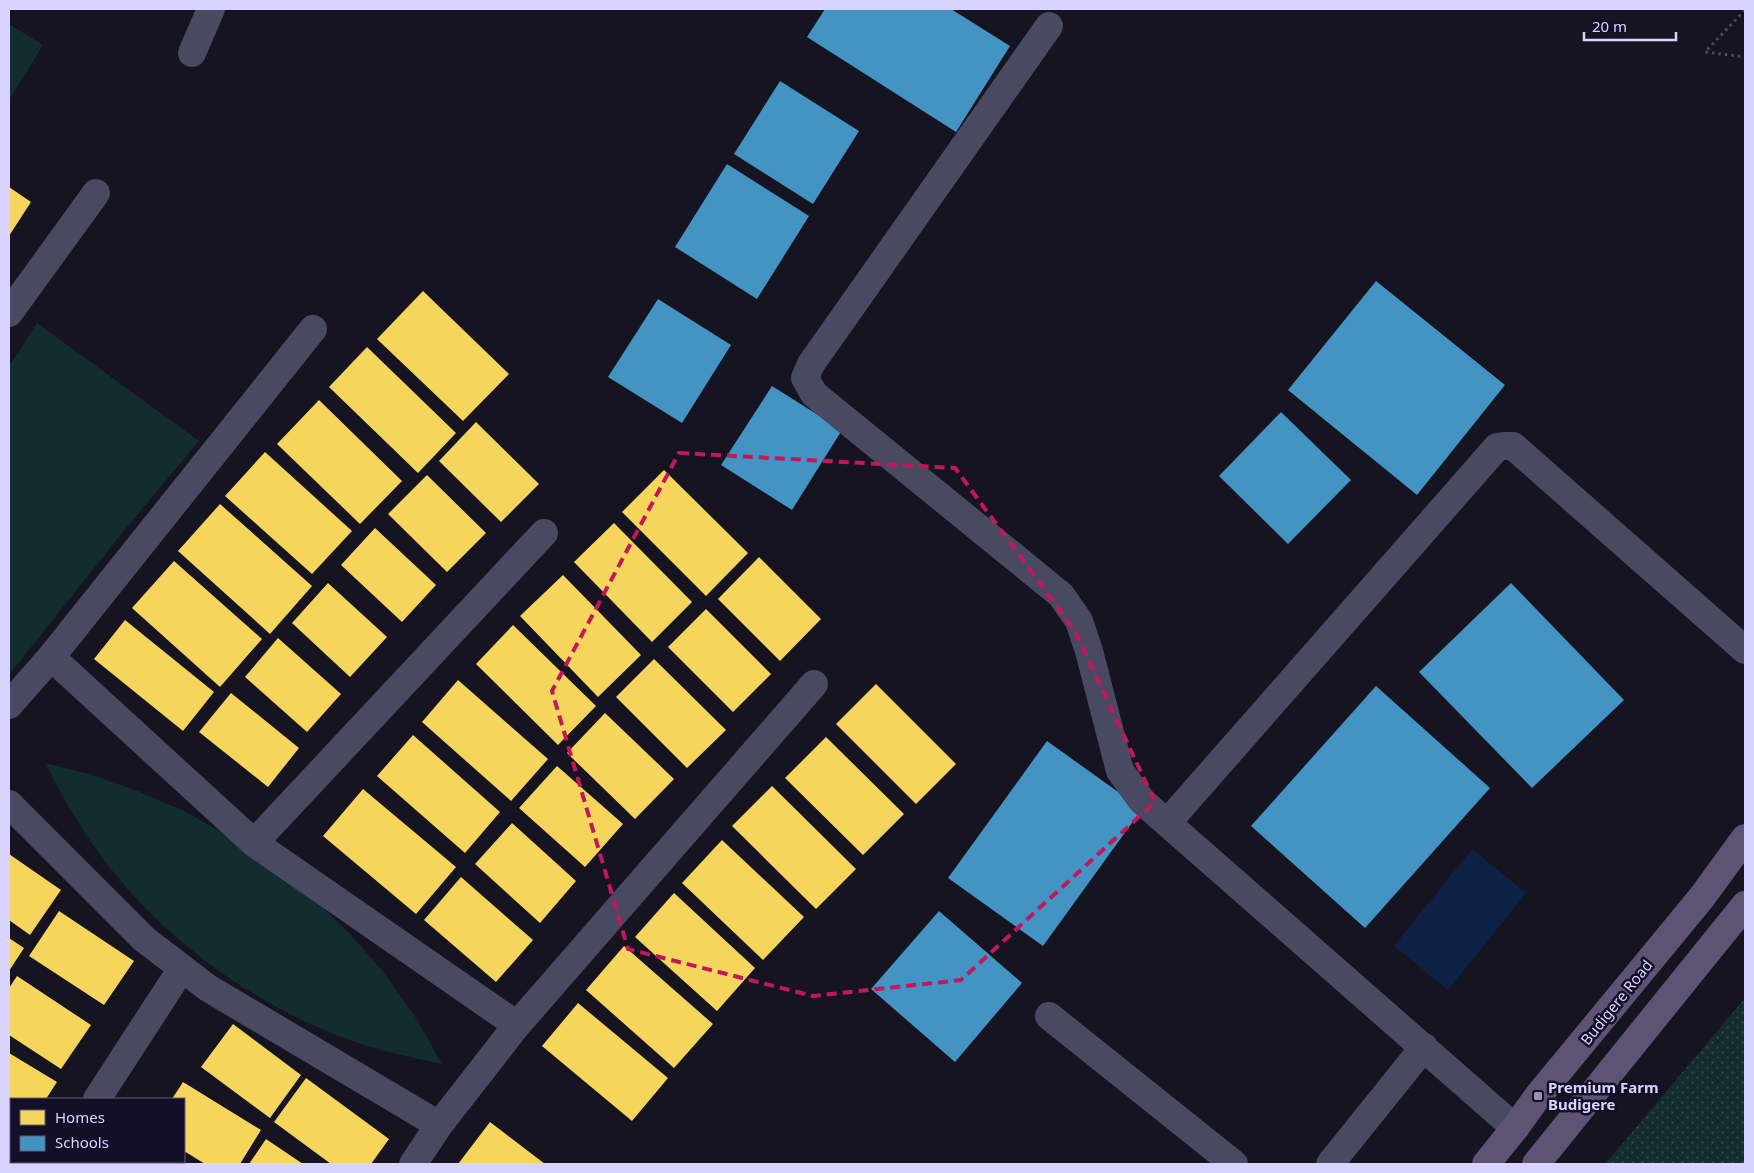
<svg xmlns="http://www.w3.org/2000/svg" width="1754" height="1173" font-family="'Noto Sans',sans-serif">
<style>
.grass{fill:url(#grass-dots)}
.garden{fill:#132c2d}
.water{fill:#0d2144}
.homes{fill:#f6d55c}
.schools{fill:#4393c3}
.lines{fill:none;stroke-linecap:round;stroke-linejoin:round}
.path{stroke:#44505f;stroke-width:3;stroke-dasharray:2.5 4;stroke-linecap:butt}
.minor{stroke:#4a4962;stroke-width:28}
.major{stroke:#5e5373;stroke-width:28}
.marked{fill:none;stroke:#c2185b;stroke-width:4;stroke-dasharray:10 6;stroke-linejoin:round}
.poi-dot{fill:#9591b1;stroke:#130f26;stroke-width:2}
.labels{text-anchor:middle;dominant-baseline:central;stroke-width:5;stroke-linejoin:round;paint-order:stroke}
.street-label{font-size:15px;fill:#d9d4ff;stroke:#130f26}
.poi-label{font-size:15px;font-weight:bold;fill:#d9d4ff;stroke:#130f26;text-anchor:start}
</style>
<defs>
<pattern id="grass-dots" width="8" height="8" patternUnits="userSpaceOnUse" patternTransform="scale(1.25)"><rect width="8" height="8" fill="#132c2d"/><path d="M2 2h.1M6 6h.1" fill="none" stroke="#354a4c" stroke-width="1.8" stroke-linecap="round"/></pattern>
</defs>
<rect width="100%" height="100%" fill="#161421"/>
<path class="grass" d="M1745,998V1164H1605Z"/>
<path class="garden" d="M9,24L43,45L9,100Z
M37,323L199,441L122,533L9,675V366Z
M45,763L93,775L140,792L186,812L229,836L312,897L350,934L385,974L416,1018L442,1064C409,1057 376,1050 344,1038C242,999 150,929 89,839C72,814 59,789 45,763Z"/>
<path class="water" d="M1472,849L1526,893L1448,990L1394,946Z"/>
<path class="homes" d="M9,187L31,202L9,236Z
M423,291L509,374L463,421L377,339Z
M367,347L456,433L418,473L329,387Z
M319,400L402,481L360,524L277,444Z
M476,422L539,484L501,522L439,461Z
M265,452L352,531L312,574L225,496Z
M664,470L748,553L706,596L622,512Z
M427,475L486,533L447,572L388,514Z
M220,504L312,586L270,634L178,551Z
M614,523L692,602L652,642L574,562Z
M375,528L436,585L402,622L341,565Z
M759,557L821,619L780,661L718,599Z
M174,561L262,639L220,687L132,608Z
M563,575L641,655L598,697L520,616Z
M328,583L387,637L350,677L292,623Z
M706,609L771,674L733,712L668,647Z
M125,620L214,692L183,731L94,659Z
M513,625L596,706L558,745L476,664Z
M278,638L341,694L307,732L245,677Z
M654,659L726,730L687,768L616,697Z
M458,680L548,759L511,801L422,722Z
M876,684L956,764L916,804L836,724Z
M231,693L299,748L268,787L199,732Z
M605,713L674,779L635,819L567,753Z
M413,735L500,812L465,853L377,776Z
M826,737L904,814L863,855L785,778Z
M557,766L623,824L585,867L519,808Z
M772,786L856,869L816,909L732,826Z
M363,789L456,867L416,914L323,836Z
M512,823L576,881L540,923L475,864Z
M722,840L804,917L763,960L682,883Z
M9,854L61,890L30,935L9,920Z
M461,877L533,940L496,982L424,920Z
M674,893L755,968L717,1011L635,937Z
M59,911L134,961L104,1005L29,956Z
M9,938L24,948L9,971Z
M624,946L713,1024L674,1068L586,990Z
M17,976L91,1025L61,1069L9,1035V988Z
M578,1003L668,1078L632,1121L542,1046Z
M233,1024L301,1075L270,1118L201,1067Z
M9,1053L57,1082L46,1099H11V1116L9,1115Z
M306,1078L389,1139L371,1164H331L274,1122Z
M183,1082L261,1130L240,1164H205L184,1151V1099H172Z
M490,1122L545,1164H458Z
M9,1137L11,1138V1162H13L12,1164H9Z
M266,1139L303,1164H249Z
M133,1162H177L181,1164H131Z"/>
<path class="schools" d="M825,9H951L1010,46L956,132L807,37Z
M780,81L859,131L813,204L734,154Z
M727,164L809,216L757,299L675,247Z
M1376,281L1505,385L1417,495L1288,390Z
M658,299L731,345L682,423L608,377Z
M772,386L842,430L792,510L721,465Z
M1281,412L1351,480L1288,544L1219,476Z
M1511,583L1624,700L1532,788L1419,672Z
M1376,686L1490,788L1365,928L1251,826Z
M1047,741L1142,809L1043,946L948,878Z
M939,911L1022,983L955,1062L871,989Z"/>
<g class="lines">
<path class="path" d="M1745,10L1705,52L1745,57"/>
<path class="minor" d="M1049,26L811,364L805,378L814,394L1061,595L1079,621L1089,651L1120,771L1142,801L1515,1128
M192,53L211,9
M9,313L96,193
M51,657L254,843L517,1025
M9,705L51,657L313,329
M9,804L144,939L208,988L439,1125
M1167,823L1497,447L1504,446H1513L1745,650
M254,843L544,533
M1049,1016L1234,1164
M97,1099L182,968
M55,1164L57,1162
M413,1164L439,1125L517,1025L814,684
M1330,1164L1424,1047"/>
<path class="major" d="M1486,1164L1515,1128L1538,1096L1702,897L1745,838
M1536,1164L1745,905"/>
</g>
<path class="marked" d="M679,453L955,468L1075,631L1155,802L961,980L813,996L628,949L552,691Z"/>
<rect class="poi-dot" x="1533" y="1091" width="10" height="10" rx="2.5"/>
<g class="labels">
<g class="street-label">
<text transform="translate(1616 1002) rotate(-51)">Budigere Road</text>
</g>
<g class="poi-label">
<text x="1548" y="1087">Premium Farm<tspan x="1548" dy="17">Budigere</tspan></text>
</g>
</g>
<rect width="1754" height="1173" fill="none" stroke="#d9d4ff" stroke-width="20"/>
<rect x="10" y="1098" width="175" height="65" fill="#130f26" stroke="#625e7d"/>
<rect x="20" y="1110" width="25" height="15" fill="#f6d55c" stroke="#625e7d"/>
<text x="55" y="1123" font-size="15" fill="#d9d4ff">Homes</text>
<rect x="20" y="1136" width="25" height="15" fill="#4393c3" stroke="#625e7d"/>
<text x="55" y="1148" font-size="15" fill="#d9d4ff">Schools</text>
<path d="M1584 32v8h92v-8" fill="none" stroke="#d9d4ff" stroke-width="2.5"/>
<text x="1592" y="32" font-size="15" fill="#d9d4ff" stroke="#130f26" stroke-width="4" paint-order="stroke">20 m</text>
</svg>
